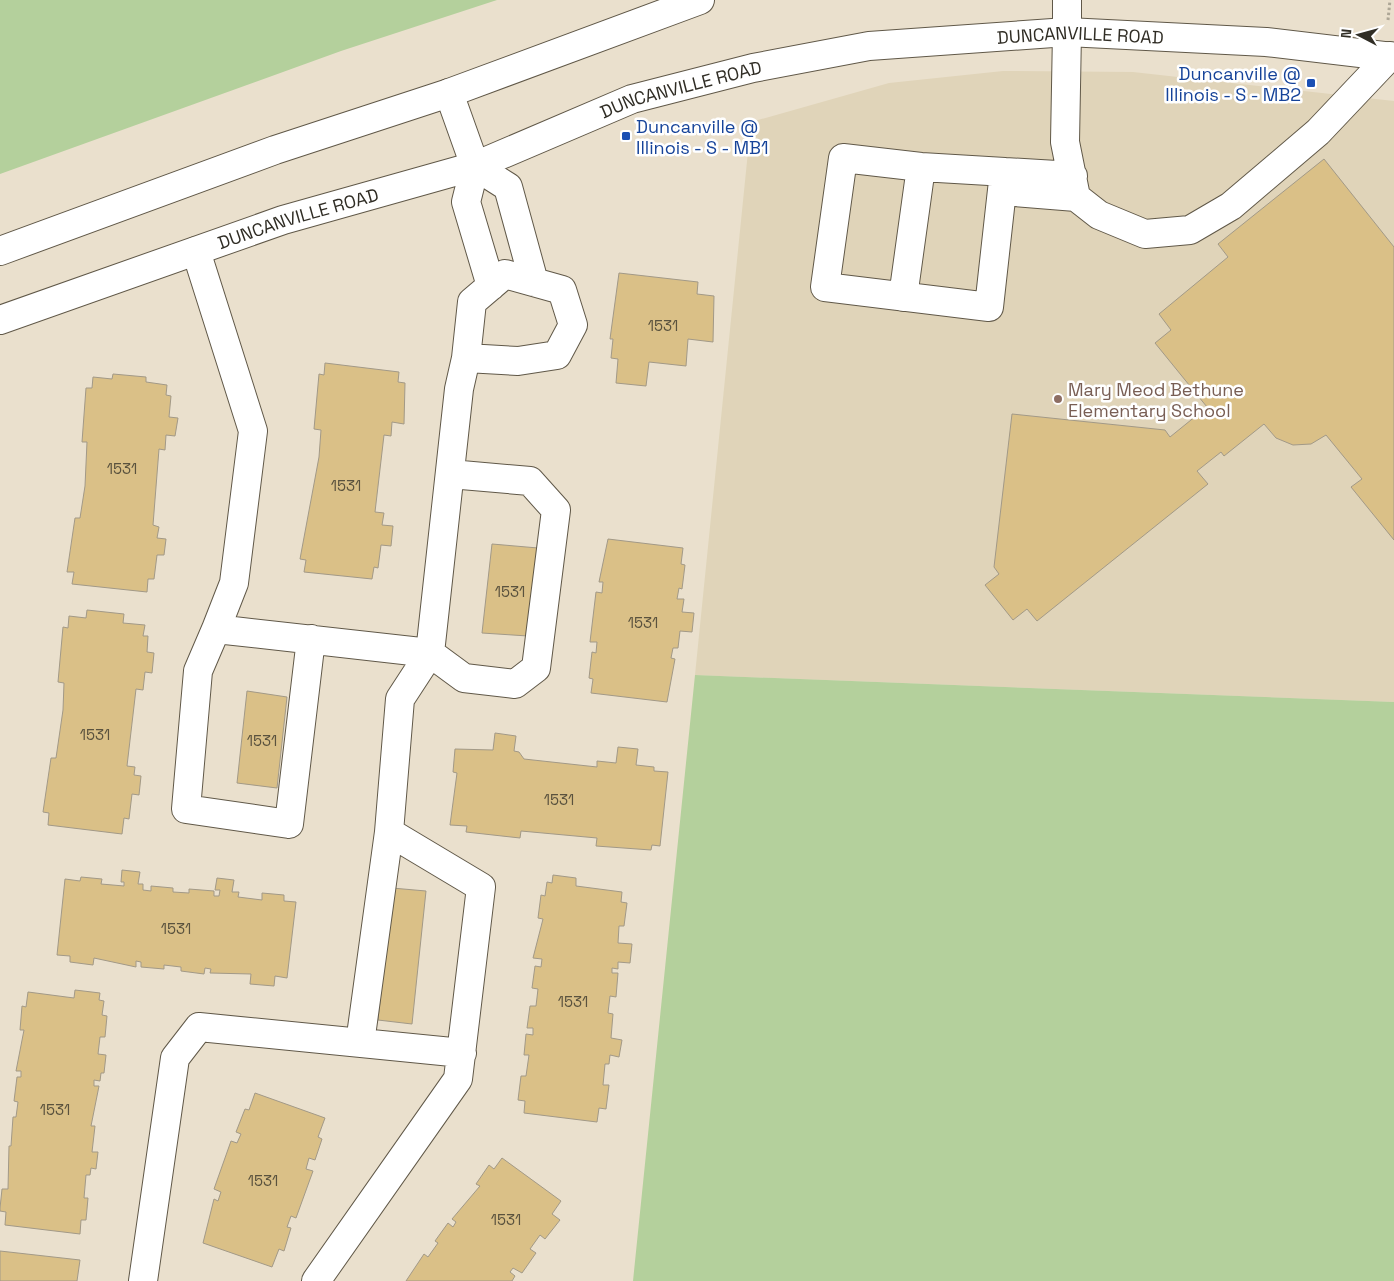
<svg xmlns="http://www.w3.org/2000/svg" width="1394" height="1281" font-family="'Space Grotesk',sans-serif">
<style>
.built{fill:#e0d4b9}
.green{fill:#b4d09c}
.building{fill:#dac087;stroke:#a29987}
.lines{fill:none;stroke-linecap:round;stroke-linejoin:round}
.minor-casing{stroke:#605848;stroke-width:30}
.major-casing{stroke:#605848;stroke-width:30}
.path{stroke:#ada696;stroke-width:3;stroke-dasharray:2.5 2.5;stroke-linecap:butt}
.minor{stroke:#fff;stroke-width:28}
.major{stroke:#fff;stroke-width:28}
.transit-dot{fill:#1a4fb4;stroke:#fff;stroke-width:2}
.education-dot{fill:#8d6e63;stroke:#fff;stroke-width:2}
.labels{text-anchor:middle;dominant-baseline:central;stroke-width:5;stroke-linejoin:round;paint-order:stroke}
.number-label{font-size:15px;fill:#5a523e}
.street-label{font-size:18px;fill:#302d25;stroke:#fff}
.transit-label{font-size:18px;fill:#164399;stroke:#fff;text-anchor:end}
.education-label{font-size:18px;fill:#785e54;stroke:#fff;text-anchor:start}
</style>
<rect width="100%" height="100%" fill="#eae0cd"/>
<path class="built" d="M1003,71L1133,72L1394,101V702L695,675L751,122L889,83Z"/>
<path class="green" d="M0,0H497L341,51L0,174Z
M695,675L1394,702V1281H633Z"/>
<path class="building" d="M1324,159L1394,247V540L1351,487L1362,479L1326,435L1311,444L1293,445L1276,438L1264,424L1224,456L1221,452L1197,471L1208,484L1037,621L1027,609L1013,620L985,585L999,574L994,567L1012,414L1165,430L1170,437L1207,407L1155,343L1171,330L1159,314L1228,257L1218,244Z
M619,273L698,282L697,294L714,296L713,342L688,339L686,366L649,362L646,386L616,383L618,359L611,358L613,339H610Z
M325,363L399,372L398,382L405,383L404,424L392,422L391,436L384,435L375,512L384,513L382,525L393,526L391,546L381,545L378,568L374,567L372,579L304,572L306,560L300,559L319,457L321,430L314,429L319,374L324,375Z
M113,374L146,377V382L167,385L166,395L171,396L169,417L178,418L175,436L166,435L165,450L159,449L153,525L159,527L157,538L166,539L164,555H157L154,579H148L147,592L72,584L74,572H67L75,518H80L85,486L87,442H82L86,388H92L93,377L112,379Z
M608,539L683,548L681,564L685,565L682,589L679,588L677,599H684L682,612L694,613L692,632L680,631L678,648H673L671,658L675,659L667,702L591,693L593,679L589,678L592,652L596,653L597,642H590L596,592L602,593L603,582H599Z
M492,544L538,548L528,636L482,633Z
M87,610L124,614L123,623L145,625L143,636H148L147,652L154,653L152,673L145,672L143,690L136,689L127,766L135,767L134,775L141,776L139,795L132,794L129,819L124,818L122,834L48,825L49,813L43,812L51,758H56L63,710L64,683L58,682L63,627L68,628L69,616L86,618Z
M247,691L287,697L277,788L237,783Z
M495,733L516,736L514,751L519,752L524,759L597,767V761L616,763L618,747L638,749L636,765L654,767V771L668,772L660,846L652,845L651,850L596,846L597,838L521,831L520,838L466,832L467,826L450,825L457,773L453,772L455,749L493,750Z
M122,870L140,872L138,884H143V890L151,891V886L173,888V892L189,893V889L214,891V896H219L220,890H215L217,878L234,880L232,892H239L238,897L262,900V893L284,895V901L296,902L287,978L275,976L274,986L250,984L251,974L210,973L211,969L205,968L204,974L181,971V967L164,965V969L141,967V962L136,961V967L94,958L93,965L70,962V956L57,955L65,879L80,881L81,877L102,879L101,884L124,886V882H121Z
M553,875L576,878V886L622,892L621,902L627,903L624,926H619L618,943L632,944L630,963L618,962V969L612,968V973H618L616,997L610,996L608,1013L613,1014L611,1038L622,1040L619,1057L610,1055L609,1064H605L603,1085H609L606,1109L599,1108L597,1122L524,1113L525,1101L518,1100L521,1076H526L529,1055H524L526,1034L533,1035V1028H527L530,1006H536L538,989L532,988L535,966L541,967L542,959L533,958L543,919L538,918L541,895L545,896L547,882L552,883Z
M392,888L426,891L412,1024L378,1020Z
M75,990L100,993L99,1000L104,1001L102,1015L107,1016L105,1037H100L98,1054L106,1055L104,1073H101L100,1081L94,1080V1086H99L91,1126H95L92,1152H98L96,1169L91,1168L90,1175H86L84,1198H88L86,1220H81L80,1234L5,1225L6,1212L0,1211V1208L2,1189H8L9,1146H11L13,1117H16L18,1102L14,1101L17,1077H21V1071H16L24,1030H20L22,1006L26,1007L28,992L74,998Z
M255,1093L325,1118L318,1137L322,1139L315,1160L309,1158L306,1169L313,1171L296,1218L291,1216L287,1227L291,1228L284,1251L279,1249L272,1267L203,1243L214,1199L218,1201L221,1192L214,1189L231,1141L237,1143L241,1134L236,1132L245,1109L249,1110Z
M502,1158L561,1201L552,1214L560,1220L545,1239L540,1235L530,1249L536,1253L522,1273L513,1268L510,1272L515,1276L512,1281H406L424,1254L428,1257L438,1243L435,1241L448,1223L453,1227L456,1222L452,1219L480,1186L476,1184L489,1165L494,1169Z
M0,1251L80,1260L77,1281H0Z"/>
<g class="lines">
<g class="minor-casing">
<path id="minor" d="M1067,32L1065,142L1076,197L1099,215L1145,234L1190,230L1231,206L1318,132L1390,56
M1004,172L989,307L825,287L843,158L921,167L1073,176
M1002,191L1076,197
M196,251L253,431L234,583L216,629
M491,286L466,202L475,166L508,187L534,282
M903,297L921,167
M311,639L289,824L186,809L198,671L216,629L430,653L464,678L515,684L536,668L556,510L530,481L450,474
M360,1043L389,832
M143,1281L175,1058L199,1027L462,1053
M316,1281L458,1079L481,887L389,832L400,699L430,653L459,389L466,358L472,302L505,274L562,290L573,325L557,355L518,361L466,358"/>
</g>
<g class="major-casing">
<g id="major">
<path d="M1067,0V32"/>
<path d="M449,93L475,166"/>
<path d="M0,251L275,150L449,93L700,0"/>
<path id="s1" d="M0,320L283,220L475,166L632,99L753,68L869,46L1067,32L1266,42L1394,57"/>
</g>
</g>
<path class="path" d="M1388,20L1390,0"/>
<use href="#minor" class="minor"/>
<use href="#major" class="major"/>
</g>
<g class="transit-dot">
<rect x="1306" y="78" width="10" height="10" rx="2.5"/>
<rect x="621" y="131" width="10" height="10" rx="2.5"/>
</g>
<circle class="education-dot" cx="1058" cy="399" r="5"/>
<g class="labels">
<g class="number-label">
<text x="663" y="325">1531</text>
<text x="122" y="468">1531</text>
<text x="346" y="485">1531</text>
<text x="510" y="591">1531</text>
<text x="643" y="622">1531</text>
<text x="95" y="734">1531</text>
<text x="262" y="740">1531</text>
<text x="559" y="799">1531</text>
<text x="176" y="928">1531</text>
<text x="573" y="1001">1531</text>
<text x="55" y="1109">1531</text>
<text x="263" y="1180">1531</text>
<text x="506" y="1219">1531</text>
</g>
<g class="street-label">
<text stroke="none"><textPath href="#s1" startOffset="1125">DUNCANVILLE ROAD</textPath></text>
<text stroke="none"><textPath href="#s1" startOffset="720">DUNCANVILLE ROAD</textPath></text>
<text stroke="none"><textPath href="#s1" startOffset="315">DUNCANVILLE ROAD</textPath></text>
</g>
<g class="transit-label">
<text x="1301" y="73">Duncanville @<tspan x="1301" dy="21">Illinois - S - MB2</tspan></text>
<text x="636" y="126" text-anchor="start">Duncanville @<tspan x="636" dy="21">Illinois - S - MB1</tspan></text>
</g>
<g class="education-label">
<text x="1068" y="389">Mary Meod Bethune<tspan x="1068" dy="21">Elementary School</tspan></text>
</g>
</g>
<g transform="translate(1359 35) rotate(276)" stroke="#ffffff" stroke-width="4" paint-order="stroke">
<path d="M0-4L9 19L0 12L-9 19Z" fill="#302d25"/>
<text y="-8" font-size="14" font-weight="bold" text-anchor="middle" fill="#302d25">N</text>
</g>
</svg>
